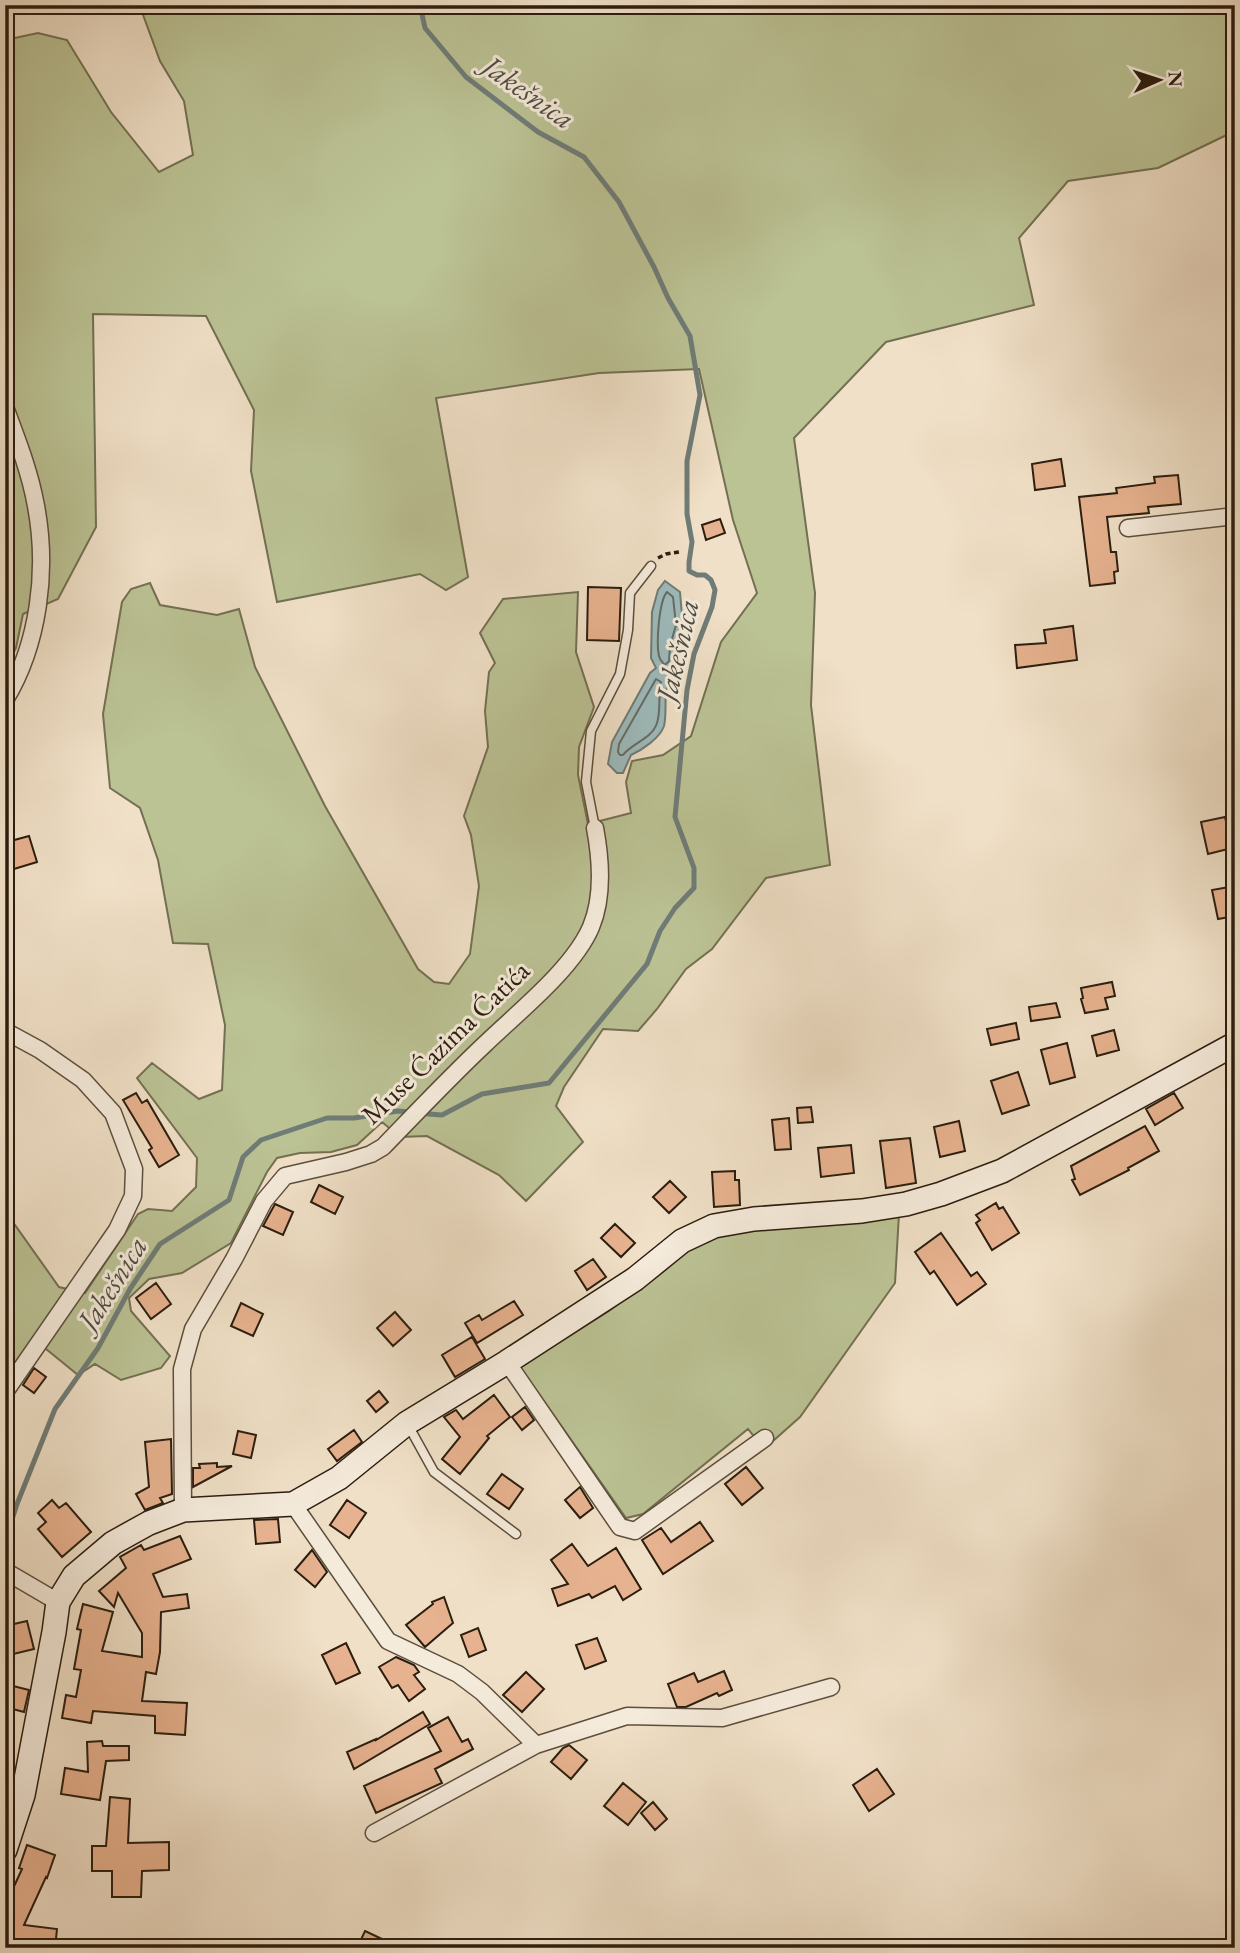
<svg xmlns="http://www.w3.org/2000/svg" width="1240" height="1953" font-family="'EB Garamond',serif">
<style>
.green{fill:#bbc294;stroke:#737052;stroke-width:2}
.water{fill:#9dbbbd;stroke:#6f7c77;stroke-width:2}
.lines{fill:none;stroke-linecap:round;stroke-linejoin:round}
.shore{stroke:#646c66;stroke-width:2}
.stream{stroke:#6f7c77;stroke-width:5}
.building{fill:#e7b28f;stroke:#2b1d0f;stroke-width:2}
.lane-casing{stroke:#5c4e3d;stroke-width:11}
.street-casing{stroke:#5c4e3d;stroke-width:19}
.secondary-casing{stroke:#2b1d0f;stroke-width:26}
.path{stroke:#2b1d0f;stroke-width:3.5;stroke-dasharray:5 3.5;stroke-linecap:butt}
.lane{stroke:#f5ebdb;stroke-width:8}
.street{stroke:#f5ebdb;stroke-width:16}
.secondary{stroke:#f5ebdb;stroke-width:23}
.labels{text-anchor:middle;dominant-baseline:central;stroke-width:6;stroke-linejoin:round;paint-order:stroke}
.street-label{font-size:28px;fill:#2b1d0f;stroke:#f5ebdb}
.water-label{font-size:30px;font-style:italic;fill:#4d4c43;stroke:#f5ebdb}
</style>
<rect width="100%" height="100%" fill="#f0e0c7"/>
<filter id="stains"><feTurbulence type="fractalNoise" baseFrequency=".00286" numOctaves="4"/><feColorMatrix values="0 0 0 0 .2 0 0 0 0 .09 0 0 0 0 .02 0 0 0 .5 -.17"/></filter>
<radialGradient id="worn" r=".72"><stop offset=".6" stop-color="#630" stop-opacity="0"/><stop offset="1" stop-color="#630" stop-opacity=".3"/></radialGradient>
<path class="green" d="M134,5H1235V131L1158,168L1068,181L1019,238L1034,305L886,342L794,438L815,593L811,705L830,865L766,878L712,949L686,969L657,1009L638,1031L603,1029L564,1087L556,1106L583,1142L526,1201L499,1175L427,1136L400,1137L382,1122L357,1145L331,1152L300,1153L277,1158L267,1172L231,1243L182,1273L149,1279L129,1298L131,1311L170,1356L161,1368L121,1380L95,1364L78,1375L46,1349L28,1347L5,1378V1211L59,1287L85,1293L138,1214L148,1209L172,1211L196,1187L197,1158L137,1078L152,1063L199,1099L222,1090L225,1025L208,944L173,943L158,860L140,808L110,788L103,714L122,602L131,589L150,583L160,605L217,615L239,609L255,667L325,806L418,969L434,982L449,984L470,954L479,886L471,835L464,816L488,747L485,711L489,672L495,663L480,633L503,599L578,592L576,652L594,707L579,747L578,775L588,824L631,813L626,782L632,761L663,755L691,736L721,642L757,593L733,520L699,369L599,373L436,398L468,577L446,590L420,574L277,602L251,471L254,410L206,316L93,314L96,527L58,599L23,614L16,648L5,669V40L38,33L67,40L111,112L159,172L193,155L184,101L160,61L142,12Z
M899,1214L895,1283L800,1417L764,1449L748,1429L643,1514L626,1518L520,1367L609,1311L696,1244L747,1226Z"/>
<path class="water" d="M665,581L680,592L683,628C677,638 678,649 676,660C675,669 669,677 667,687C664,699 667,713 664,726C660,738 642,750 631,755L623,773H617L608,764L612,742L650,673L656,668L651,658L652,612L658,590Z"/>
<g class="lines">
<path class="shore" d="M667,592L673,597L676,625L670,646L669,661L665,665C662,662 660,661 659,656C656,643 659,601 667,592Z
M656,679L661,682C658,695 661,711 657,723C652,739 632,743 623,755H620L618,752L619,744Z"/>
<path class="stream" d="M420,5L425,28L466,77L538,132L584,157L619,202L654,267L668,298L690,336L700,395L687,461V514L692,542L689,562V571L697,575H705L711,580L715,590L712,607L694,654L687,690L675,817L694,868V888L675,908L660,931L647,964L549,1083L482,1094L442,1115L428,1114
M5,1541L17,1504L55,1409L98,1348L130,1289L160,1244L229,1200L243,1157L261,1140L327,1118H354L398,1111L410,1112"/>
</g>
<path class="building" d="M1061,459L1065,486L1035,490L1032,464Z
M1178,475L1181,504L1148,507L1149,513L1107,517L1111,552H1116L1118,571L1114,572L1115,583L1090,586L1079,497L1117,493L1116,488L1155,483L1154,477Z
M720,519L725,533L706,540L702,525Z
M588,587L621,588L619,641L587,640Z
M1073,626L1077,660L1017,668L1015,645L1046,643L1044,630Z
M1225,817L1232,848L1208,854L1201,822Z
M29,836L37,862L14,869L7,842Z
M1235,886V916L1218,919L1212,890Z
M1112,982L1115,996L1105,998L1108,1009L1085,1013L1081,999L1083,998L1081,988Z
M1056,1003L1060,1017L1031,1021L1029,1007Z
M1016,1023L1019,1039L991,1045L987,1029Z
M1114,1030L1119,1050L1097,1056L1092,1036Z
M1067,1043L1075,1077L1050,1084L1041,1050Z
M1018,1072L1029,1105L1002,1114L991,1081Z
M136,1093L142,1103L147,1100L179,1155L159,1167L149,1150L152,1148L123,1100Z
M1174,1093L1183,1108L1155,1125L1146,1109Z
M811,1107L813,1122L798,1123L797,1108Z
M789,1118L791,1149L775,1150L772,1120Z
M959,1121L965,1151L940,1157L934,1127Z
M1145,1126L1159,1151L1128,1168L1129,1170L1080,1195L1072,1180L1075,1179L1071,1166Z
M910,1138L916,1183L886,1188L880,1141Z
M851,1145L854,1173L821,1177L818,1148Z
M735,1171V1180H739L740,1205L714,1207L712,1172Z
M670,1181L686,1197L669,1213L653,1197Z
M319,1185L343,1197L335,1214L311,1202Z
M996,1203L999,1209L1003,1207L1019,1233L992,1250L976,1223L980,1220L976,1215Z
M275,1204L293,1212L283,1235L263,1226Z
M615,1224L635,1243L621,1257L601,1238Z
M941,1233L971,1276L977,1272L986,1284L957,1305L934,1271L930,1274L915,1252Z
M593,1259L606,1277L587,1290L575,1271Z
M156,1283L171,1304L151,1319L136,1298Z
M514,1301L523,1315L477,1343L465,1323L479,1315L482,1320Z
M241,1303L263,1314L253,1336L231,1326Z
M395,1312L411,1330L393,1346L377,1328Z
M472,1337L485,1359L455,1377L442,1355Z
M34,1368L46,1377L34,1393L23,1385Z
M379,1391L388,1402L376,1412L367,1401Z
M494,1395L510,1417L487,1436L489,1438L460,1474L442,1459L460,1437L444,1417L456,1410L463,1419Z
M525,1407L534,1420L522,1430L512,1417Z
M354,1430L362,1442L337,1461L328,1449Z
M238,1431L256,1435L251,1458L233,1454Z
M171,1439L172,1494L160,1498L163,1503L145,1510L136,1494L149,1487L145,1442Z
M217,1463V1467L232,1466L193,1487V1468H200L199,1464Z
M746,1467L763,1488L742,1505L725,1484Z
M502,1474L523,1489L509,1509L487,1494Z
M580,1487L593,1508L580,1518L565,1500Z
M52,1500L59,1508L66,1503L91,1532L62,1557L38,1529L46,1522L38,1513Z
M347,1500L366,1513L349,1538L330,1525Z
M278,1519L280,1542L256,1544L254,1520Z
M700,1522L713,1541L663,1574L642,1540L661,1528L671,1542Z
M180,1536L191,1559L153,1574L163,1597L187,1594L189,1608L161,1612L160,1652L156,1674L146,1672L142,1701L187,1703L185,1735L155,1733V1716L93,1711L91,1723L62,1718L66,1695L76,1697L81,1670L74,1669L81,1630L77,1629L83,1604L113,1612L102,1651L142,1657V1633L118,1593L114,1607L99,1591L126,1568L120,1557L141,1545L144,1550Z
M572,1544L588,1566L616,1548L641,1589L623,1600L615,1586L592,1598L589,1594L558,1606L552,1589L568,1584L551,1560Z
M312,1550L327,1572L315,1587L295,1570Z
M444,1597L453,1623L425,1647L406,1625L433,1604L432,1602Z
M27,1621L34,1649L5,1656V1626Z
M478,1628L486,1650L469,1657L461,1635Z
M597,1638L606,1661L585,1669L576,1645Z
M346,1643L360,1673L336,1684L322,1655Z
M396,1657L414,1665L419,1672L414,1675L425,1689L409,1701L398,1685L392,1688L379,1667Z
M724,1671L732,1690L719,1696L717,1693L686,1707H677L668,1684L694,1673L698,1682Z
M526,1672L544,1689L522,1712L503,1695Z
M5,1684L29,1690L24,1712L5,1707Z
M423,1712L430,1724L354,1769L347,1752L376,1739V1740Z
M448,1717L462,1742L468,1739L473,1749L435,1769L442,1783L376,1813L364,1786L441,1751L428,1728Z
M102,1741L103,1746H129V1760L106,1761L100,1800L61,1794L65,1768L88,1772L87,1742Z
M569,1745L587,1760L571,1779L551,1762L563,1748Z
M877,1769L894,1794L869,1811L853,1785Z
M623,1783L646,1802L628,1825L604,1806Z
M110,1797L130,1799L128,1843L169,1842V1870L142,1871L141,1897H112V1871H92V1846H106Z
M653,1802L667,1819L655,1830L641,1813Z
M27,1845L55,1855L47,1878L46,1877L24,1925L57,1929L55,1948H5V1906L22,1869L19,1868Z
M365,1931L401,1948H357Z"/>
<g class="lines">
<g class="lane-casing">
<path id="lane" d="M595,828L586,782L591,731L620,674L628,630L630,593L651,566
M408,1425L434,1472L516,1534"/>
</g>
<g class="street-casing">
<path id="street" d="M5,407C17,439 30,472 36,506C48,570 39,644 5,700
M1128,528L1235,516
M5,1031L40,1050L83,1080L113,1113L134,1169L133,1196L117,1230L5,1392
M507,1362L620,1527L635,1531L765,1438
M293,1504L388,1641L458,1674L482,1692L536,1745
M183,1510L182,1369L193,1329L234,1259L264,1201L285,1176L346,1162L371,1154L383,1147C416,1113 449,1078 484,1045C517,1013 573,969 591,927C604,896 601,860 595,828
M5,1571L58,1602
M374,1833L536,1745L627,1716L722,1718L831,1687"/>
</g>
<g class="secondary-casing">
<path id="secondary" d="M5,1850L23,1795L54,1632L58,1602L74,1576L113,1543L149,1523L183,1510L293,1504L339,1478L407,1423L507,1362L635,1279L682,1241L714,1226L754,1219L862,1211L906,1204L941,1194L1002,1171L1235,1044"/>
</g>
<path class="path" d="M658,558L666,554L679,552"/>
<use href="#lane" class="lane"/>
<use href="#street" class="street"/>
<use href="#secondary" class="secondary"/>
</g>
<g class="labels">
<g class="street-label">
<text transform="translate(445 1042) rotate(-44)">Muse Ćazima Ćatića</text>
</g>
<g class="water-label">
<text transform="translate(529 92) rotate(35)">Jakešnica</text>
<text transform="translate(677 650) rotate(-77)">Jakešnica</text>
<text transform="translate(112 1283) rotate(-58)">Jakešnica</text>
</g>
</g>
<rect width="1240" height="1953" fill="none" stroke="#f0e0c7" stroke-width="28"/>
<rect x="7" y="7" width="1226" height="1939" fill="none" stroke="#2b1d0f" stroke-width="3.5"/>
<rect x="14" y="14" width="1212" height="1925" fill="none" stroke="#2b1d0f" stroke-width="2"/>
<g transform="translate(1159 80) rotate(87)" stroke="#f5ebdb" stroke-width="5" paint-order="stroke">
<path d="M0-5L12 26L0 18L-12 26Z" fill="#2b1d0f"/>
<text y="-10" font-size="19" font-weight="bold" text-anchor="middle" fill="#2b1d0f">N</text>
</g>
<rect width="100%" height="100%" filter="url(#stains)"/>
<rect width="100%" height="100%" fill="url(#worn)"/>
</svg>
